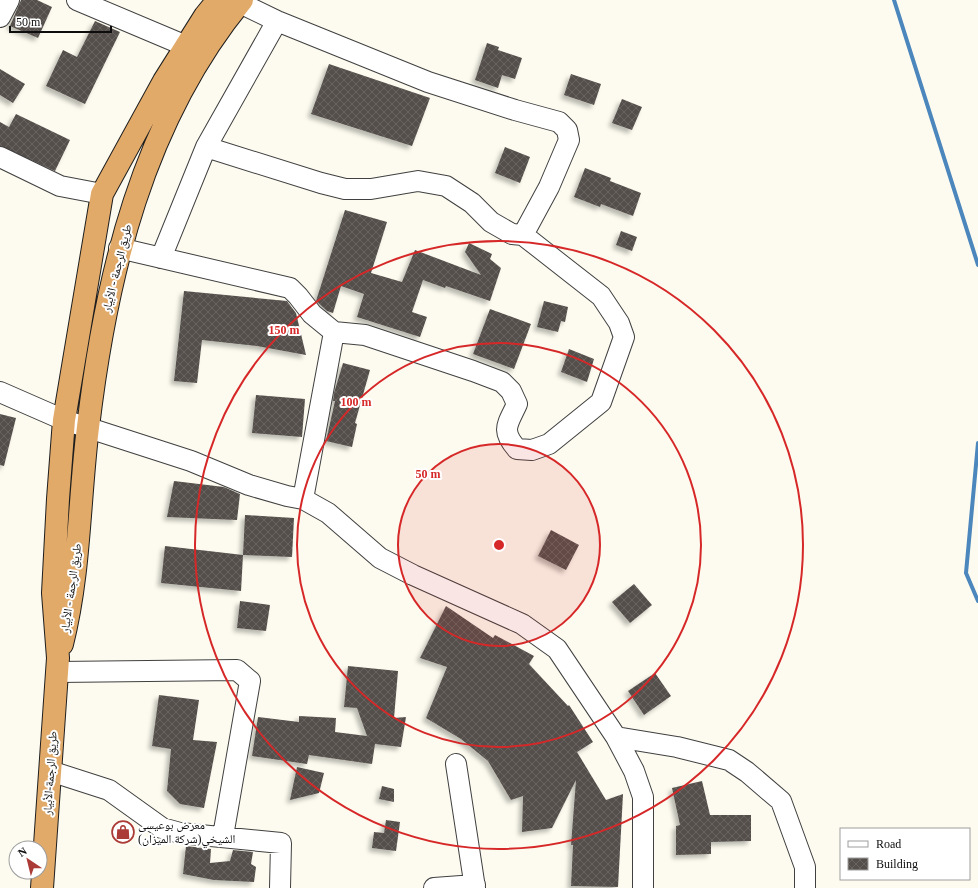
<svg xmlns="http://www.w3.org/2000/svg" width="978" height="888" font-family="'Times New Roman','Noto Naskh Arabic',serif">
<style>
.lines{fill:none;stroke-linecap:round;stroke-linejoin:round}
.stream{stroke:#4b86bc;stroke-width:4}
.building{fill:url(#building-cross-hatch);filter:url(#shadow)}
.minor-casing{stroke:#404040;stroke-width:22}
.highway-casing{stroke:#1e1e1e;stroke-width:24}
.minor{stroke:#fff;stroke-width:20}
.highway{stroke:#e2aa69;stroke-width:22}
.ring{fill:none;stroke:#d62828;stroke-width:2}
.labels{text-anchor:middle;dominant-baseline:central;stroke-width:4;stroke-linejoin:round;paint-order:stroke}
.street-label{font-size:12px;fill:#0d0d0d;stroke:#fff}
.poi-label{font-size:12px;fill:#0d0d0d;stroke:#fff;text-anchor:start}
.centre{fill:#d62828;stroke:#fff;stroke-width:2}
.ring-label{font-size:12px;text-anchor:middle;font-weight:bold;fill:#d62828;stroke:#fff;stroke-width:4;stroke-linejoin:round;paint-order:stroke}
</style>
<defs>
<pattern id="building-cross-hatch" width="8" height="8" patternUnits="userSpaceOnUse"><rect width="8" height="8" fill="#544f4b"/><path d="M0 0l8 8M0 8l8-8" fill="none" stroke="#686460"/></pattern>
<filter id="shadow"><feDropShadow dx="-3.5" dy="3.5" stdDeviation="2" flood-color="#0004"/></filter>
</defs>
<rect width="100%" height="100%" fill="#fdfbef"/>
<g class="lines">
<path class="stream" d="M894,0L978,265
M978,443L966,573L978,601"/>
</g>
<path class="building" d="M21,0H37L52,7L38,38L10,26Z
M95,21L120,32L85,104L46,86L63,50L77,57Z
M487,43L499,47L498,50L522,58L515,79L502,75L498,88L475,80Z
M329,64L430,98L412,146L311,114Z
M0,69L25,84L13,103L0,95Z
M571,74L601,84L594,105L564,95Z
M622,99L642,107L632,130L612,123Z
M16,114L70,140L55,171L0,146V122L9,127Z
M505,147L530,157L520,183L495,173Z
M585,168L611,178L610,181L641,193L633,216L601,204L600,207L574,197Z
M345,210L387,222L371,273L402,282L415,250L481,275L465,252L469,243L492,254L490,259L501,268L490,301L446,286L445,288L423,280L412,312L427,317L420,337L357,317L364,294L341,286L333,313L327,311L316,301Z
M621,231L637,237L632,251L616,245Z
M184,291L287,301L296,313L306,355L257,346L202,340L197,383L174,381Z
M544,301L568,307L565,322L561,321L558,332L537,327Z
M490,309L531,324L514,369L473,354Z
M569,349L594,359L587,382L561,372Z
M343,363L370,370L355,423L357,424L352,447L326,441L335,401H333L334,393Z
M256,395L305,399L302,437L252,433Z
M0,414L16,418L4,466L0,465Z
M174,481L224,487L240,494L237,520L167,517Z
M245,515L294,518L292,557L243,555Z
M551,530L579,545L566,570L538,556Z
M165,546L243,555L241,591L161,583Z
M634,584L652,605L630,623L612,602Z
M240,601L270,605L266,631L237,628Z
M446,606L493,638L495,635L534,656L529,664L568,706L569,705L593,742L577,752L606,800L623,794L618,887L571,886L573,845H571L576,780L552,828L522,832L523,796L511,800L488,761L461,739L426,718L447,667L420,658Z
M348,666L398,671L394,718L406,717L401,747L375,744L372,764L309,755L307,764L252,756L258,717L299,722V716L336,718L335,732L367,736L357,708L344,707Z
M655,673L671,696L644,715L628,691Z
M159,695L199,700L193,740L217,742L204,808L180,804L167,791L171,749L152,746Z
M297,767L324,773L319,793L290,800Z
M702,781L710,815H751V841L711,842V854L676,855V826L680,825L672,788Z
M382,786L394,789V802L379,799Z
M386,820L400,822L396,851L372,848L374,832L384,833Z
M186,846L211,849L210,863L230,861L233,850L253,852L251,864L256,867L254,882L214,880L183,874Z"/>
<g class="lines">
<g class="minor-casing">
<path id="minor" d="M77,0L186,46
M0,17L9,0
M206,147L321,183L345,189H371L418,181L446,186L472,203L491,222L512,234L523,235L549,187L569,140L567,130L559,122L515,110L428,82L277,21L240,3
M0,157L60,186L102,194
M119,248L290,288L298,296L312,314L334,332L303,499
M161,258L206,147L277,21
M334,332L365,335L473,371L502,382L511,391L517,404C508,424 500,430 517,449L532,450L549,444L601,402L624,337L619,323L601,296L523,235
M0,392L64,420L191,461L249,485L287,496L303,499L328,513L380,558L413,575L522,624L557,649L616,737L634,771L643,797V888
M58,672L237,670L250,681L223,836
M616,737L677,747L729,760L747,772L781,801L805,867V888
M456,764L475,888
M50,771L109,790L162,828L180,833L281,843L280,888
M434,888L475,885"/>
</g>
<g class="highway-casing">
<path id="highway" d="M62,644C80,573 79,499 88,427C106,275 143,120 242,0
M42,888L58,658L53,593L58,499L64,420L102,194L164,81L205,16L218,0"/>
</g>
<use href="#minor" class="minor"/>
<use href="#highway" class="highway"/>
</g>
<circle cx="499" cy="545" r="101" fill="#d62828" fill-opacity=".12"/>
<g class="ring">
<circle cx="499" cy="545" r="101"/>
<circle cx="499" cy="545" r="202"/>
<circle cx="499" cy="545" r="304"/>
</g>
<defs>
<g id="shop-ring" transform="scale(1.15)"><circle r="9.5" fill="#fff" stroke="#ab3b37" stroke-width="1.5"/><path d="M-5-2.5h2.3a2.7 3.5 0 0 1 5.4 0H5L5.5 6h-11ZM-1.5-2.5h3a1.5 2.3 0 0 0-3 0Z" fill="#ab3b37"/></g>
</defs>
<g fill-rule="evenodd">
<use href="#shop-ring" x="123" y="832"/>
</g>
<g class="labels">
<g class="street-label">
<text transform="translate(117 268) rotate(-76)">طريق الرجمة - الأبيار</text>
<text transform="translate(71 588) rotate(-82)">طريق الرجمة - الأبيار</text>
<text transform="translate(50 773) rotate(-86)">طريق الرجمة-الأبيار</text>
</g>
<g class="poi-label">
<text x="138" y="825">معرض بوعيسى<tspan x="138" dy="14">الشيخي(شركة الميزان)</tspan></text>
</g>
</g>
<circle cx="499" cy="545" r="6" class="centre"/>
<g class="ring-label">
<text x="284" y="334">150 m</text>
<text x="356" y="406">100 m</text>
<text x="428" y="478">50 m</text>
</g>
<rect x="840" y="828" width="130" height="52" fill="#ffffff" stroke="#9e9e9e"/>
<rect x="848" y="841" width="20" height="6" fill="#ffffff" stroke="#9e9e9e"/>
<text x="876" y="848" font-size="12" fill="#0d0d0d">Road</text>
<rect x="848" y="858" width="20" height="12" fill="url(#building-cross-hatch)" stroke="#9e9e9e"/>
<text x="876" y="868" font-size="12" fill="#0d0d0d">Building</text>
<g transform="translate(28 860) rotate(325)"><circle r="19" fill="#ffffff" stroke="#9e9e9e"/>
<path d="M0-3L7 15L0 10L-7 15Z" fill="#ab3b37"/>
<text y="-6" font-size="11" font-weight="bold" text-anchor="middle" fill="#0d0d0d">N</text>
</g>
<path d="M10 26v6h101v-6" fill="none" stroke="#0d0d0d" stroke-width="2"/>
<text x="16" y="26" font-size="12" fill="#0d0d0d" stroke="#ffffff" stroke-width="3" paint-order="stroke">50 m</text>
</svg>
